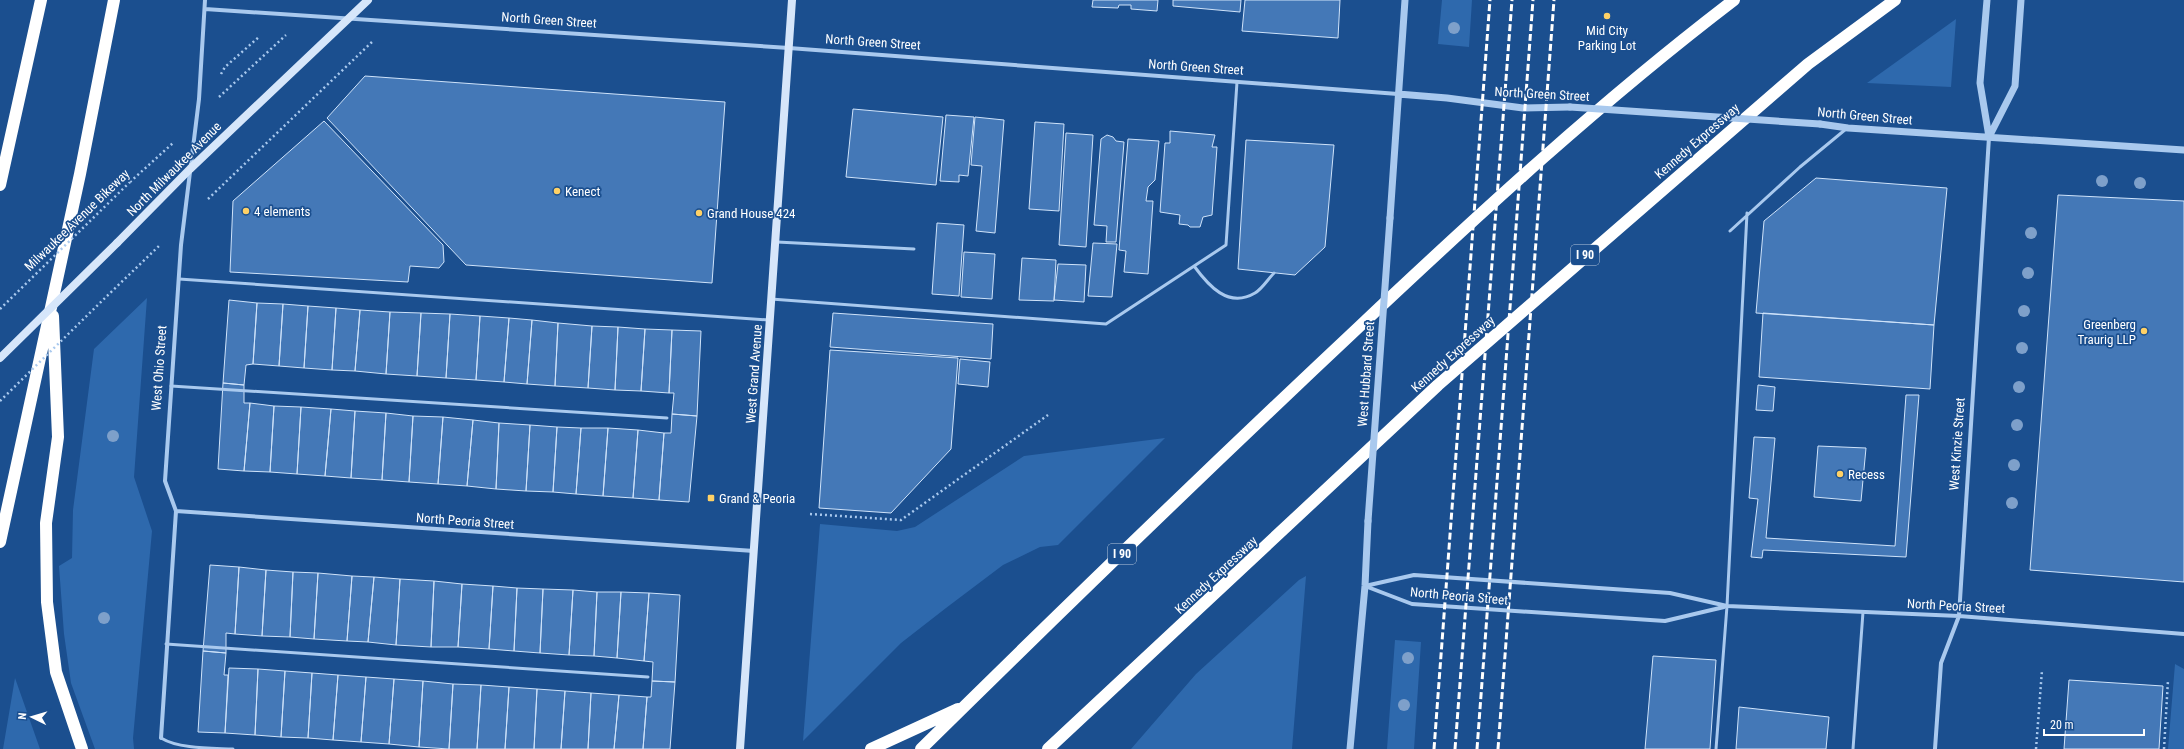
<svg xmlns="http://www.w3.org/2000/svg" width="2184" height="749" font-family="'Roboto Condensed',sans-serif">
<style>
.green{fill:#2e69ad}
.building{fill:#4478b7;stroke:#cfe3fa}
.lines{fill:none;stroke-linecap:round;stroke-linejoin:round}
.path{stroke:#a9c9ee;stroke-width:2.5;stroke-dasharray:2 3;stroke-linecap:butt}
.service{stroke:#a9c9ee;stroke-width:3}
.minor{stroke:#a9c9ee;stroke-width:4}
.tertiary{stroke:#a9c9ee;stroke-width:7}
.secondary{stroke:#d6e6fa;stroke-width:8}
.motorway{stroke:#fff;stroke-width:12}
.rail{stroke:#fff;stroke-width:3;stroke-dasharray:7 3;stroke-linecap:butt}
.path-bridge{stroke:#a9c9ee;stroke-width:2.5;stroke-dasharray:2 3;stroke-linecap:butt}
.tertiary-bridge{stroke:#a9c9ee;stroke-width:7}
.secondary-bridge{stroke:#d6e6fa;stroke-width:8}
.tree{fill:#7ea0ca}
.poi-dot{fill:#ffd166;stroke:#1b4f8f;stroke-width:1.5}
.labels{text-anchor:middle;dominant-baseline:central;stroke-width:3.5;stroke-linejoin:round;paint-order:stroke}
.shield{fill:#1b4f8f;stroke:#bbcadd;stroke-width:1}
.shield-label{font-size:12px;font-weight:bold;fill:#fff}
.street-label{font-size:13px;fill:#fff;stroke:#1b4f8f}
.poi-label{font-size:13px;fill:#fff;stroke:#1b4f8f;text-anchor:start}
</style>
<rect width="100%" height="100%" fill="#1b4f8f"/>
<path class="green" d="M1442,0H1472L1469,47L1438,44Z
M1956,19L1951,87L1867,83Z
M147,298L134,477L152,531L133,738L134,749H95L71,683L64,634L59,566L72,558L73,510L94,349Z
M1165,438L1058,545L1040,547L1003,565L946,608L901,643L803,741L820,524L897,531L915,527L1024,456Z
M1306,576L1292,749H1131L1196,674L1299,580Z
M1395,640L1421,642L1414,749H1387Z
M2175,664L2184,669V749H2168Z
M15,678L40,749H3Z"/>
<path class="building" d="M1093,0H1158L1157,11L1131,9V5H1119L1118,8L1092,7Z
M1173,0H1241L1240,12L1173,6Z
M1245,0H1340L1338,38L1242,31Z
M365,76L725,102L712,283L466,265L327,118Z
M853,109L943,117L936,185L846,177Z
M946,115L974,117L968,176L959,175V182L940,181Z
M975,117L1004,120L995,233L976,231L982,166L971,165Z
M324,121L443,245L444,262L439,268L410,266L408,282L230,272L233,201Z
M1035,122L1064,124L1059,211L1029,209Z
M1170,131L1215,135L1212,147H1217L1212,215L1203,217L1200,227H1190L1188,225L1179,224L1180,215L1160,212L1165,143H1170Z
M1066,133L1093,135L1086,247L1059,245Z
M1107,135L1113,137L1116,141L1124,142L1116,242H1106L1107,226L1094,225L1101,139Z
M1128,139L1159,141L1155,180L1148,187L1146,201H1153L1148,274L1124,272L1126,251L1119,250Z
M1246,140L1334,145L1325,247L1295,275L1238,269Z
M1816,178L1947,188L1934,325L1756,313L1764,221Z
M2058,195L2184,201V582L2030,570Z
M937,223L964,225L959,296L932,294Z
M1093,243L1117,244L1112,297L1088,296Z
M964,252L995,254L992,299L961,297Z
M1022,258L1056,260L1054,301L1019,300Z
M1058,264L1086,265L1084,302L1054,300Z
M229,300L257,303L253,364L246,365L244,385L223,383Z
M257,303L283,304L279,366L253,364Z
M283,304L308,306L304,368L279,366Z
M308,306L336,308L332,370L304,368Z
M336,308L360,310L355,371L332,370Z
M360,310L390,312L386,374L355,371Z
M390,312L421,313L417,376L386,374Z
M421,313L450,314L446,378L417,376Z
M833,313L993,324L991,359L830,347Z
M1763,313L1934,325L1930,389L1759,377Z
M450,314L480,316L476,380L446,378Z
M480,316L509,318L504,382L476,380Z
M509,318L532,320L527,384L504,382Z
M532,320L558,323L555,386L527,384Z
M558,323L592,326L588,388L555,386Z
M592,326L618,327L615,390L588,388Z
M618,327L645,329L641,391L615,390Z
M645,329L672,330L669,393L641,391Z
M672,330L701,331L697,416L672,414L674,393H669Z
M830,350L958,358L951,449L891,513L819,508Z
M960,359L990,362L988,387L958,384Z
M223,383L244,385V403H250L244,471L218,469Z
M1758,385L1775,387L1773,411L1756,410Z
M1906,395H1919L1906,557L1763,550L1762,558L1751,557L1758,499L1749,498L1754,437L1775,438L1766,538L1895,546Z
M250,403L274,406L270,472L244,471Z
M274,406L301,407L297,474L270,472Z
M301,407L331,409L325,476L297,474Z
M331,409L355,411L351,478L325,476Z
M355,411L386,413L382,480L351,478Z
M386,413L413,416L409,482L382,480Z
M672,414L697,416L689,502L659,500L664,433H671Z
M413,416L443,417L438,484L409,482Z
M443,417L473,420L467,486L438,484Z
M473,420L499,423L496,489L467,486Z
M499,423L530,425L526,491L496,489Z
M530,425L557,427L553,492L526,491Z
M557,427L581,428L576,494L553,492Z
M581,428H608L603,496L576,494Z
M608,428L638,430L633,498L603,496Z
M638,430L664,433L659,500L633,498Z
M1818,446L1866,448L1861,501L1814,497Z
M210,565L239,567L235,634L226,633V653L203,651Z
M239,567L266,570L262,636L235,634Z
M266,570L293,572L290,637L262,636Z
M293,572L318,573L314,639L290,637Z
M318,573L352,576L347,641L314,639Z
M352,576L374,577L368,642L347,641Z
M374,577L400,579L396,645L368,642Z
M400,579L434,581L431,647L396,645Z
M434,581L462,584L458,647H431Z
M462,584L493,586L489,649L458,647Z
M493,586L517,588L514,651L489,649Z
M517,588L543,589L540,653L514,651Z
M543,589L573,590L569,655L540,653Z
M573,590L597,592L594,656L569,655Z
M597,592H621L617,658L594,656Z
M621,592L649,593L644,661L617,658Z
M649,593L680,595L675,682L652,681L653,662L644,661Z
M203,651L226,653L224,675H228L225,733L198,732Z
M1653,656L1716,660L1710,749H1645Z
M229,668L258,669L255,735L225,733Z
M258,669L285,671L281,737L255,735Z
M285,671L312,673L308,738L281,737Z
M312,673L338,675L333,740L308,738Z
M338,675L366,677L361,742L333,740Z
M366,677L394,679L389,744L361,742Z
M394,679L423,681L419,747L389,744Z
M2069,680L2163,686L2159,749H2064Z
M423,681L453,684L449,749L419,747Z
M652,681L675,682L670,749H643L647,697H651Z
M453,684L481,685L477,749H449Z
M481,685L509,687L505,749H477Z
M509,687L537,689L534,749H505Z
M537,689L565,691L561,749H534Z
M565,691L591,693L588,749H561Z
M591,693L619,695L614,749H588Z
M619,695L647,697L643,749H614Z
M1739,707L1829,717L1826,749H1736Z"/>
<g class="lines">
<path class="path" d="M221,74L225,67L260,36
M219,97L286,35
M130,182L173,143
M208,199L373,41
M107,296L161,244
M810,514L901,520L1048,415
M2036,749L2042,670
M2164,749L2168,680"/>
<path class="service" d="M1730,231L1800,167L1846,129
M777,242L914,249
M1194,266C1208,285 1228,309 1255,293C1262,289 1268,279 1274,273
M179,279L769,320
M771,299L1106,324L1226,245L1237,82
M171,386L667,418
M166,644L648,677
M161,738C179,749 211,748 233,749
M1716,749L1727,606L1747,213
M1853,749L1863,612"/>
<path class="minor" d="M205,9L789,48L1398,94
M176,511L754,551
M1365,586L1414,575L1670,593L1727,606L1959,616L2184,634
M1365,586L1412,604L1665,621L1724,607
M161,738L176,511L165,481L181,245L199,99L205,0
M1935,749L1941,663L1959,616L1989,137"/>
<path class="tertiary" d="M1987,0L1980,83L1989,137
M1398,94L1447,98L1523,108L1570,107
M1820,124L1848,128L2184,150
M1989,137L2015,86L2021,0
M1390,218L1405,0
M1350,749L1365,586L1368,521"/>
<path class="secondary" d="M117,243L190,169L368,0
M740,749L792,0"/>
<path class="motorway" d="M0,185L41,0
M53,316L58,437L46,523L47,602L56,672L82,749
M0,542L80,174L114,0
M871,749L958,709
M921,749C1066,606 1213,464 1361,325C1481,212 1603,100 1734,0
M1048,749L1438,385L1808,64L1895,0"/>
<path class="rail" d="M1434,749L1490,0
M1455,749L1512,0
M1477,749L1533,0
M1498,749L1554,0"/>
<path class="path-bridge" d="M0,309L130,182
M0,401L107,296"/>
<path class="tertiary-bridge" d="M1570,107L1820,124
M1368,521L1390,218"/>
<path class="secondary-bridge" d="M0,358L117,243"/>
</g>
<g class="tree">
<circle cx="1454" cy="28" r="6"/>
<circle cx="2102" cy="181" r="6"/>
<circle cx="2140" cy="183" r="6"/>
<circle cx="2031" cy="233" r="6"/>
<circle cx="2028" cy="273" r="6"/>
<circle cx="2024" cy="311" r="6"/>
<circle cx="2022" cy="348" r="6"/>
<circle cx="2019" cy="387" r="6"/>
<circle cx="2017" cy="425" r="6"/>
<circle cx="113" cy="436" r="6"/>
<circle cx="2014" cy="465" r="6"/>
<circle cx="2012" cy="503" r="6"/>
<circle cx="104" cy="618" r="6"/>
<circle cx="1408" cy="658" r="6"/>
<circle cx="1404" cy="705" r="6"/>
</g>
<g class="poi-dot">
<circle cx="1607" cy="16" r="4"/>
<circle cx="557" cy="191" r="4"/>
<circle cx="246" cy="211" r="4"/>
<circle cx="699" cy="213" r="4"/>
<circle cx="2144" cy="331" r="4"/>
<circle cx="1840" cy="474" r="4"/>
<rect x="707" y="494" width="8" height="8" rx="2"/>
</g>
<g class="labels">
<g class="shield">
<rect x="1571" y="245" width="28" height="20" rx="3"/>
<rect x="1108" y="544" width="28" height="20" rx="3"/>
</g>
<g class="shield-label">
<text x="1585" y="255">I 90</text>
<text x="1122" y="554">I 90</text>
</g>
<g class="street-label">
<text transform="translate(549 20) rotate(4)">North Green Street</text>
<text transform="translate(873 42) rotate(4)">North Green Street</text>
<text transform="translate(1196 67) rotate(4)">North Green Street</text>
<text transform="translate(1542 94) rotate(3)">North Green Street</text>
<text transform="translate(1865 116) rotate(5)">North Green Street</text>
<text transform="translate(1697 141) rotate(-41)">Kennedy Expressway</text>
<text transform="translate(174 169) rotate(-45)">North Milwaukee Avenue</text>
<text transform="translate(77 220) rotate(-44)">Milwaukee Avenue Bikeway</text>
<text transform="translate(1453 354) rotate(-42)">Kennedy Expressway</text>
<text transform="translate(159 368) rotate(-86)">West Ohio Street</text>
<text transform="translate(754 374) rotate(-86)">West Grand Avenue</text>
<text transform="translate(1366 374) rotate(-86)">West Hubbard Street</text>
<text transform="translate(1957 444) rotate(-86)">West Kinzie Street</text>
<text transform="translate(465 521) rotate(4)">North Peoria Street</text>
<text transform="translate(1216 575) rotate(-43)">Kennedy Expressway</text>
<text transform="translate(1459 596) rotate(5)">North Peoria Street</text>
<text transform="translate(1956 606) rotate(3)">North Peoria Street</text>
</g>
<g class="poi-label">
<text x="1607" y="30" text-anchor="middle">Mid City<tspan x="1607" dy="15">Parking Lot</tspan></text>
<text x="565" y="191">Kenect</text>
<text x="254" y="211">4 elements</text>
<text x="707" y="213">Grand House 424</text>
<text x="2136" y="324" text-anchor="end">Greenberg<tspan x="2136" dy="15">Traurig LLP</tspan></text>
<text x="1848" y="474">Recess</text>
<text x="719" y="498">Grand &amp; Peoria</text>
</g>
</g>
<g transform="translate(32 717) rotate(275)" stroke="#1b4f8f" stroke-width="3" paint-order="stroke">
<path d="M0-3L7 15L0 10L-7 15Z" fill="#ffffff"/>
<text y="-6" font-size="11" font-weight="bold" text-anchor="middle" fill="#ffffff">N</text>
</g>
<path d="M2044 729v6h100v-6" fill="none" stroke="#ffffff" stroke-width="2"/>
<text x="2050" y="729" font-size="12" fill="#ffffff" stroke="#1b4f8f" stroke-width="3" paint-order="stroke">20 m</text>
</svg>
